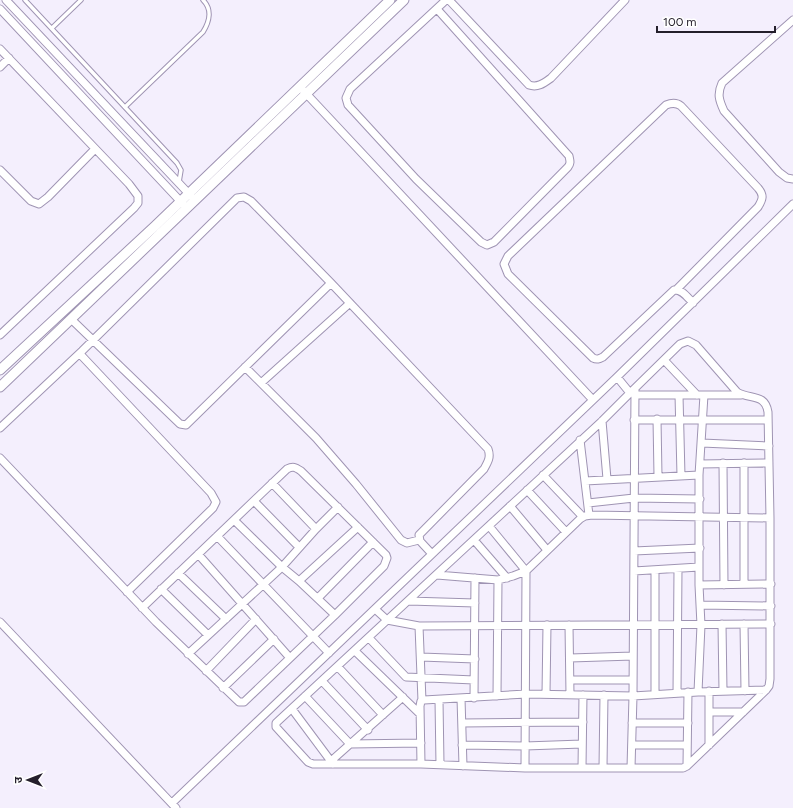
<svg xmlns="http://www.w3.org/2000/svg" width="793" height="808" font-family="Figtree,'Noto Sans Devanagari',sans-serif">
<style>
.lines{fill:none;stroke-linecap:round;stroke-linejoin:round}
.service-casing{stroke:#9f94b3;stroke-width:5.5}
.minor-casing{stroke:#9f94b3;stroke-width:9}
.tertiary-casing{stroke:#9f94b3;stroke-width:11}
.service{stroke:#fff;stroke-width:3.5}
.minor{stroke:#fff;stroke-width:7}
.tertiary{stroke:#fff;stroke-width:9}
</style>
<rect width="100%" height="100%" fill="#f4effd"/>
<g class="lines">
<g class="service-casing">
<path id="service" d="M25,0L177,163L181,170L179,182
M52,28L81,0
M125,107L203,32C210,21 212,9 203,0"/>
</g>
<g class="minor-casing">
<path id="minor" d="M6,0L191,196
M449,0L529,85C538,88 544,83 551,78L625,0
M0,9L183,204
M437,9L569,156C570,161 571,163 568,167L494,242L487,245L481,242L416,179L348,105L346,98L350,89L446,0
M793,20L722,83C717,94 719,100 724,111L779,172L787,178L793,179
M0,49L129,184L138,196V203L134,208L0,335
M0,67L9,58
M300,87L593,400
M0,170L31,201L39,204L48,197L95,149
M677,289L758,207C763,199 764,195 758,188L681,106C676,102 671,103 666,105L508,256L504,264L508,274L593,358C597,360 599,359 603,357L674,290C682,289 687,297 693,303
M71,319L180,424L186,425L331,283
M80,354L211,493L216,502L213,508L127,592
M664,360L697,395
M245,367L316,438L356,484L401,540L407,543L419,540
M617,377L630,393L602,421L276,723V727L308,762L313,764H421L525,768H683L687,766L766,690L769,686L770,679V518L768,412C765,393 750,400 737,392L696,345L688,341L680,344L630,393
M261,383L350,303
M635,395H741
M679,395L681,476
M657,419L658,476
M634,420H768
M602,421L607,479
M0,428L82,351L237,198L244,197L251,201L331,283L488,449C491,457 488,462 484,469L419,535L420,541L432,554
M580,440L589,515
M702,443L769,446
M0,458L156,622L239,702H244L335,615L384,566L387,558L386,555L301,471C295,467 293,466 287,469L142,608
M723,463L724,585
M744,463V584
M700,464L769,463
M543,475L583,517
M585,481L699,475
M272,483L316,529
M527,490L566,532
M254,501L299,547
M588,503L634,498L700,499
M510,506L547,550
M234,520L282,567L299,581L335,615
M489,526L526,571L525,768
M217,536L329,653
M474,540L507,578
M634,551L700,548
M198,554L290,658
M655,570V694
M634,571L699,567
M178,573L226,619
M437,575L498,580L513,576L526,571L580,519L585,516L592,515L770,518
M299,581L358,527
M699,585L771,584
M161,589L208,635
M318,598L373,542
M409,601L475,603
M700,605L771,606
M375,609L387,620L419,626L771,624
M0,622L176,808
M722,624L723,691
M744,624L745,691
M569,625L570,695
M419,626L422,701
M369,638L406,677L474,680
M355,651L420,714
M188,654L282,567L316,529L338,507
M421,657L475,659
M570,658L633,656
M338,667L383,715
M206,671L256,619
M570,680H633
M322,681L368,730
M223,688L274,639
M698,692L701,625L699,585V475L704,395
M677,693L678,569
M546,694L547,625
M305,696L350,744L421,743
M497,696L498,580
M461,698L463,766
M474,698L475,578
M439,700L440,764
M292,709L333,764
M709,712H743
M462,723L583,722
M632,723H688
M462,745L525,746L582,744
M632,745H687
M709,745V691
M331,761L403,697
M421,764L420,706L421,701L424,700L526,694L633,696L698,692L766,690
M687,766L688,692
M582,768L583,695
M603,768L604,695
M631,768L633,696L635,389
M172,803L617,377L793,204"/>
</g>
<g class="tertiary-casing">
<path id="tertiary" d="M0,370L155,226L390,0
M0,387L404,0"/>
</g>
<use href="#service" class="service"/>
<use href="#minor" class="minor"/>
<use href="#tertiary" class="tertiary"/>
</g>
<g transform="translate(28 780) rotate(270)" stroke="#ffffff" stroke-width="3" paint-order="stroke">
<path d="M0-3L7 15L0 10L-7 15Z" fill="#241f2b"/>
<text y="-6" font-size="11" font-weight="bold" text-anchor="middle" fill="#241f2b">उ</text>
</g>
<path d="M657 26v6h118v-6" fill="none" stroke="#241f2b" stroke-width="2"/>
<text x="663" y="26" font-size="12" fill="#241f2b" stroke="#ffffff" stroke-width="3" paint-order="stroke">100 m</text>
</svg>
